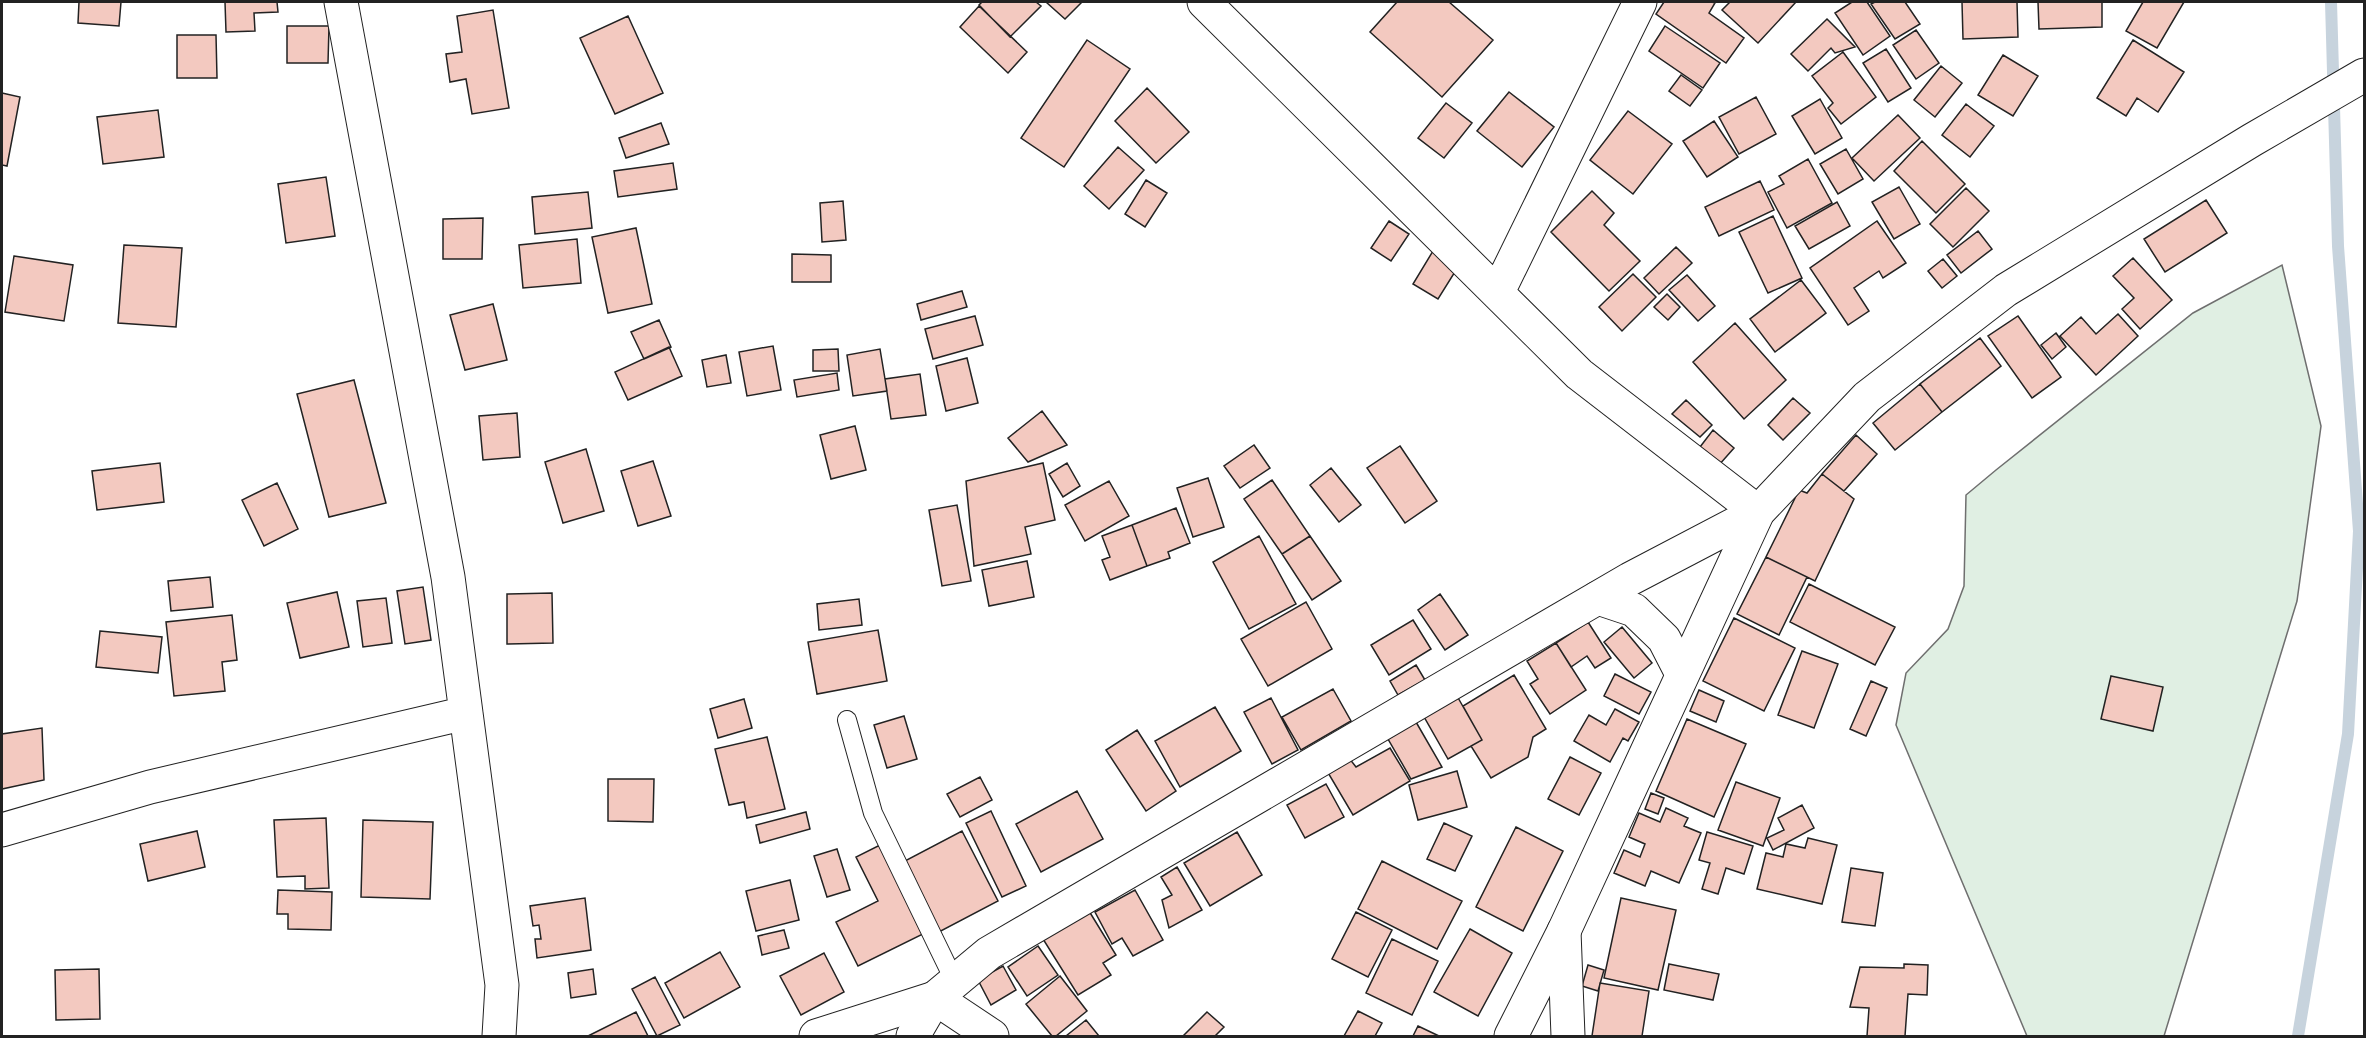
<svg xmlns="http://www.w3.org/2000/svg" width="2366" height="1038" font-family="Manrope,sans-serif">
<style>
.green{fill:#e0efe3;stroke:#6f6f6f;stroke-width:1.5}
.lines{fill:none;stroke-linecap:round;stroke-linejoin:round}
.stream{stroke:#c7d3dd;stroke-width:12}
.building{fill:#f3c9c0;stroke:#222;stroke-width:1.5}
.lane-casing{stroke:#222;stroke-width:20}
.street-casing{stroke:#222;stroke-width:35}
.primary-casing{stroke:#222;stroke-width:35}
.lane{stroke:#fff;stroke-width:18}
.street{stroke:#fff;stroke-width:33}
.primary{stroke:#fff;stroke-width:33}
</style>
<rect width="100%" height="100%" fill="#fff"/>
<path class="green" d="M2282,265L2321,426L2297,601L2164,1036H2027L1896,725L1906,673L1948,629L1964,586L1966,495L1996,470L2193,313Z"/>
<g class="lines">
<path class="stream" d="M2298,1036L2348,734L2359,531L2338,246L2331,2"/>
</g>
<path class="building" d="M79,2H121L119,26L78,23Z
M225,2H277L278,12L254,13L255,31L226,32Z
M982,2H1036L1041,6L1010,37L979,5Z
M1046,2H1082L1065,19Z
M1397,2H1449L1493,40L1442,97L1370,32Z
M1664,2H1712L1715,3L1709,13L1744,38L1726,63L1656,14Z
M1730,2H1796L1758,43L1722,10Z
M1852,2H1867L1890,36L1863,55L1835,13Z
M1875,2H1905L1920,24L1895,39L1871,4Z
M1962,2H2017L2018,37L1963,39Z
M2038,2H2102V27L2039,29Z
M2143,2H2184L2157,48L2126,31Z
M979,6L1027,52L1008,73L960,27Z
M493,10L509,108L472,114L466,79L450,82L446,54L462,52L457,16Z
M628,16L663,93L615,114L580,38Z
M1827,19L1855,47L1835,53L1831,48L1808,71L1791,54Z
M287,26H329L328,63H287Z
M1665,26L1720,63L1703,88L1649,51Z
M1916,30L1939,63L1916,79L1893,45Z
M177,35H216L217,78H177Z
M1087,40L1130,69L1064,167L1021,138Z
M2133,40L2184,72L2158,112L2137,98L2126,116L2097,98Z
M1886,49L1911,88L1888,102L1863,63Z
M1843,52L1876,97L1841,124L1828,108L1833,103L1812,76Z
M2003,55L2038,76L2013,116L1978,95Z
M1941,66L1962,83L1935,117L1914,100Z
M1681,75L1702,90L1690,106L1669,91Z
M1147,88L1189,132L1156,163L1115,121Z
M1509,92L1554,127L1522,167L1477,131Z
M2,93L20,97L7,166L2,165Z
M1756,97L1776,134L1739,154L1719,117Z
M1820,99L1842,138L1815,154L1792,116Z
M1446,103L1472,123L1444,158L1418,138Z
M1966,104L1994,126L1970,157L1942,135Z
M158,110L164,157L103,164L97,117Z
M1628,111L1672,144L1633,194L1590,160Z
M1898,115L1920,138L1874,181L1852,158Z
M1714,121L1738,157L1707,177L1683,141Z
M661,123L669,144L626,158L619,138Z
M1922,141L1965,184L1936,213L1894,171Z
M1118,147L1144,170L1109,209L1084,186Z
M1846,149L1863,179L1838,194L1820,164Z
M1808,159L1832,203L1787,228L1768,192L1784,184L1779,176Z
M673,163L677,189L618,197L614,171Z
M326,177L335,236L286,243L278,184Z
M1146,180L1167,193L1145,227L1125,214Z
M1760,181L1774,210L1719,236L1705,207Z
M1899,187L1920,224L1894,239L1872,202Z
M1966,188L1989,211L1953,247L1930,224Z
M1592,191L1614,213L1604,225L1640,261L1609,291L1551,232Z
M588,192L592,228L535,234L532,197Z
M2206,200L2227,233L2165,272L2144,239Z
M843,201L846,240L822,242L820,203Z
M1837,202L1850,226L1809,249L1795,226Z
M1773,216L1802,278L1768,293L1739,232Z
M483,218L482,259H443V219Z
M1389,221L1409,234L1391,261L1371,248Z
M1877,221L1906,263L1883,278L1879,271L1854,288L1869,311L1848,325L1810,268Z
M636,228L652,304L608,313L592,237Z
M1978,231L1992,249L1961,273L1947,255Z
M577,239L581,283L523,288L519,245Z
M124,245L182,248L176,327L118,323Z
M1676,247L1692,263L1659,294L1644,278Z
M1433,251L1458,267L1438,299L1413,284Z
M792,254L831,255V282H792Z
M14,256L73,265L64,321L5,312Z
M2133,258L2172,300L2140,329L2122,309L2134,298L2113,276Z
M1943,259L1957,276L1942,288L1928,271Z
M1633,274L1656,297L1622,331L1599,307Z
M1687,275L1715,306L1698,321L1669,290Z
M1801,280L1826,313L1775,352L1750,319Z
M962,291L967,307L921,320L917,304Z
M1667,294L1680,307L1668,320L1654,307Z
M493,304L507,360L465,370L450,315Z
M2118,314L2138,336L2096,375L2060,336L2081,317L2096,334Z
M975,316L983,345L933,359L925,329Z
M2018,316L2061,377L2032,398L1988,336Z
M659,320L671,347L644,359L631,332Z
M1735,323L1786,380L1744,419L1693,362Z
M2056,333L2066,347L2052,359L2041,345Z
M1980,338L2001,366L1942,412L1920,384Z
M773,346L781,390L747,396L739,352Z
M669,347L682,376L628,400L615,372Z
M838,349L839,371H813V350Z
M880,349L887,391L853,396L847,355Z
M726,355L731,383L707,387L702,360Z
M967,358L978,403L946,411L936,366Z
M837,373L839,390L797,397L794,380Z
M920,374L926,415L891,419L885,379Z
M354,380L386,503L329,517L297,394Z
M1920,384L1942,412L1895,450L1873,423Z
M1793,398L1810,413L1783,440L1768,425Z
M1686,400L1712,425L1700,437L1672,414Z
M1042,411L1067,445L1028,462L1008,438Z
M517,413L520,457L483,460L479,416Z
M855,426L866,470L831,479L820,435Z
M1713,430L1734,448L1719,465L1700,447Z
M1856,435L1877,454L1844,491L1822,474Z
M1254,445L1270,468L1240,488L1224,466Z
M1400,446L1437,501L1405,523L1367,468Z
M586,449L604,511L563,523L545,462Z
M653,461L671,516L638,526L621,471Z
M160,463L164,502L97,510L92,471Z
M1043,463L1055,520L1025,527L1031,554L974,566L966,481Z
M1067,463L1080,486L1063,497L1049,474Z
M1331,468L1361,505L1339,522L1310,485Z
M1822,474L1854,499L1815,581L1766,557L1799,490L1807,493Z
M1208,478L1224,527L1193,537L1177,488Z
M1272,480L1310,536L1282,554L1244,499Z
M1109,481L1129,516L1085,541L1065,505Z
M277,483L298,529L264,546L242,500Z
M957,505L971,581L942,586L929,510Z
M1176,508L1190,543L1168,552L1170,558L1147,566L1132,525Z
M1132,525L1147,566L1110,580L1102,560L1110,557L1102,536Z
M1259,536L1296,604L1249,629L1213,562Z
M1310,536L1341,581L1312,600L1282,554Z
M1766,557L1807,577L1779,635L1737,614Z
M1027,561L1034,597L989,606L982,570Z
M210,577L213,607L171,611L168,581Z
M1809,584L1895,627L1875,665L1790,622Z
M423,587L431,640L405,644L397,591Z
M337,592L349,647L300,658L287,603Z
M552,593L553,643L507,644V594Z
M1440,594L1468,635L1445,650L1418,610Z
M386,598L392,643L363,647L357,601Z
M859,599L862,625L819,630L817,604Z
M1306,602L1332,649L1268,686L1241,639Z
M232,615L237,660L222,662L225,691L174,696L166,622Z
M1734,618L1795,648L1764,711L1703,681Z
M1413,620L1431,649L1389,675L1371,645Z
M1588,622L1611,658L1595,668L1587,656L1571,667L1556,643Z
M1622,627L1652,663L1634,678L1604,642Z
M878,630L887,681L817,694L808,642Z
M100,631L162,637L158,673L96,667Z
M1556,643L1586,690L1550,714L1530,684L1538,679L1527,661Z
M1802,651L1838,664L1814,728L1778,715Z
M1416,665L1425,680L1398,695L1390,681Z
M1615,674L1651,692L1639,714L1604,696Z
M1514,675L1546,729L1533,737L1528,757L1491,778L1471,746L1482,740L1463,706Z
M2111,676L2163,687L2153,731L2101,719Z
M1871,681L1887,688L1866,736L1850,729Z
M1333,689L1351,721L1301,750L1282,717Z
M1699,690L1724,701L1716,722L1690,711Z
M1457,696L1482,740L1448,759L1423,715Z
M1271,698L1298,750L1272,764L1244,712Z
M744,699L752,728L718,738L710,709Z
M1215,707L1241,751L1180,787L1155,741Z
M1615,709L1639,722L1628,741L1623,738L1610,762L1574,741L1589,715L1606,725Z
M904,716L917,759L887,768L874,725Z
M1687,719L1746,744L1714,817L1656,791Z
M1416,722L1442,767L1411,779L1388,739Z
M42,728L44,780L2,789V734Z
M1137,730L1176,791L1146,811L1106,750Z
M767,737L785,809L747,818L744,802L729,805L715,749Z
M1390,748L1410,781L1353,815L1327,771L1349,758L1356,767Z
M1570,757L1601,773L1579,815L1548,799Z
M1457,771L1467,807L1418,820L1409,785Z
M980,777L992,800L960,817L947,794Z
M608,779H654L653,822L608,821Z
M1736,782L1780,798L1763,846L1718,830Z
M1326,784L1344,817L1305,838L1287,805Z
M1077,791L1103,839L1041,872L1016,824Z
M1651,793L1664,798L1658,814L1645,809Z
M1802,805L1814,828L1773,850L1767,838L1784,830L1778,818Z
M1666,808L1688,818L1684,826L1701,833L1679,883L1651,871L1645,886L1614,873L1624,850L1640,857L1645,844L1629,837L1639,813L1660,822Z
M991,811L1026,886L1002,897L966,823Z
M806,812L810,829L760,843L756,825Z
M326,818L329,888L305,889V876L277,877L274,820Z
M363,820L433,822L430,899L361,897Z
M1444,823L1472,836L1455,871L1427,859Z
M1516,827L1563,851L1523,931L1476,907Z
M197,831L205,867L148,881L140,844Z
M962,831L998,901L937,933L901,863Z
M1237,832L1262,875L1210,906L1184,863Z
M1707,832L1753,846L1744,874L1726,868L1718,894L1702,889L1710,863L1699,860Z
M1808,838L1837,845L1822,904L1757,889L1766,853L1783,857L1786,844L1805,848Z
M880,845L925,933L858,966L836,922L878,901L856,857Z
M837,849L850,890L827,897L814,856Z
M1382,861L1462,901L1437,949L1358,909Z
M1177,867L1202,910L1169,928L1162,900L1172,895L1161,877Z
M1851,868L1883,873L1875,926L1842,922Z
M790,880L799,920L756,931L746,891Z
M278,890L332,892L331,930L288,929V914H277Z
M1135,890L1163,940L1133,956L1122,938L1112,944L1095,912Z
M585,898L591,950L537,958L535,939H541L539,925L533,926L530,906Z
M1621,898L1676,910L1658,990L1604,978Z
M1089,911L1116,955L1103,963L1111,975L1078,995L1043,939Z
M1356,912L1392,930L1368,977L1332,959Z
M1470,929L1512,953L1478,1016L1434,992Z
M784,930L789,948L762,955L758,936Z
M1392,939L1438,961L1412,1015L1366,993Z
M1038,946L1058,975L1027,996L1008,967Z
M720,952L740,987L684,1018L665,983Z
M824,953L844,992L801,1015L780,976Z
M1669,964L1719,974L1713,1000L1664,990Z
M1904,964L1928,965L1927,995L1908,994L1905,1036H1867L1869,1008L1850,1007L1860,967L1904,968Z
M1588,965L1604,970L1598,991L1582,986Z
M1003,966L1016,990L991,1005L978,980Z
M99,969L100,1019L56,1020L55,970Z
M593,969L596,994L571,998L568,973Z
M1060,976L1087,1011L1056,1036H1052L1026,1004Z
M655,977L680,1025L657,1036L632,989Z
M1600,983L1649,991L1642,1036H1592Z
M1358,1011L1382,1023L1375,1036H1344Z
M636,1012L648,1036H588Z
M1207,1012L1224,1027L1215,1036H1183Z
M1086,1020L1099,1036H1066Z
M1418,1026L1439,1036H1413Z"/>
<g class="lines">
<g class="lane-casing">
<path id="lane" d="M847,720L873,813L955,982"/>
</g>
<g class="street-casing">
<path id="street" d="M341,2L448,577L502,985L499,1036
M1204,2L1579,374L1758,512
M1498,292L1640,2
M1598,598L1634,610L1664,639L1682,674
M2,830L150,787L466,713
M1564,931L1568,1036
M816,1036L935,998L992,1036"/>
</g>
<g class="primary-casing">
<path id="primary" d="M913,1036L935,998L989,953L1630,579L1758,512
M1511,1036L1564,931L1758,512L1867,397L2006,290L2252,140L2364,75"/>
</g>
<use href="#lane" class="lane"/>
<use href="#street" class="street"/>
<use href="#primary" class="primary"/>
</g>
<rect width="2366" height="1038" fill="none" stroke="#222222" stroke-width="6"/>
</svg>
